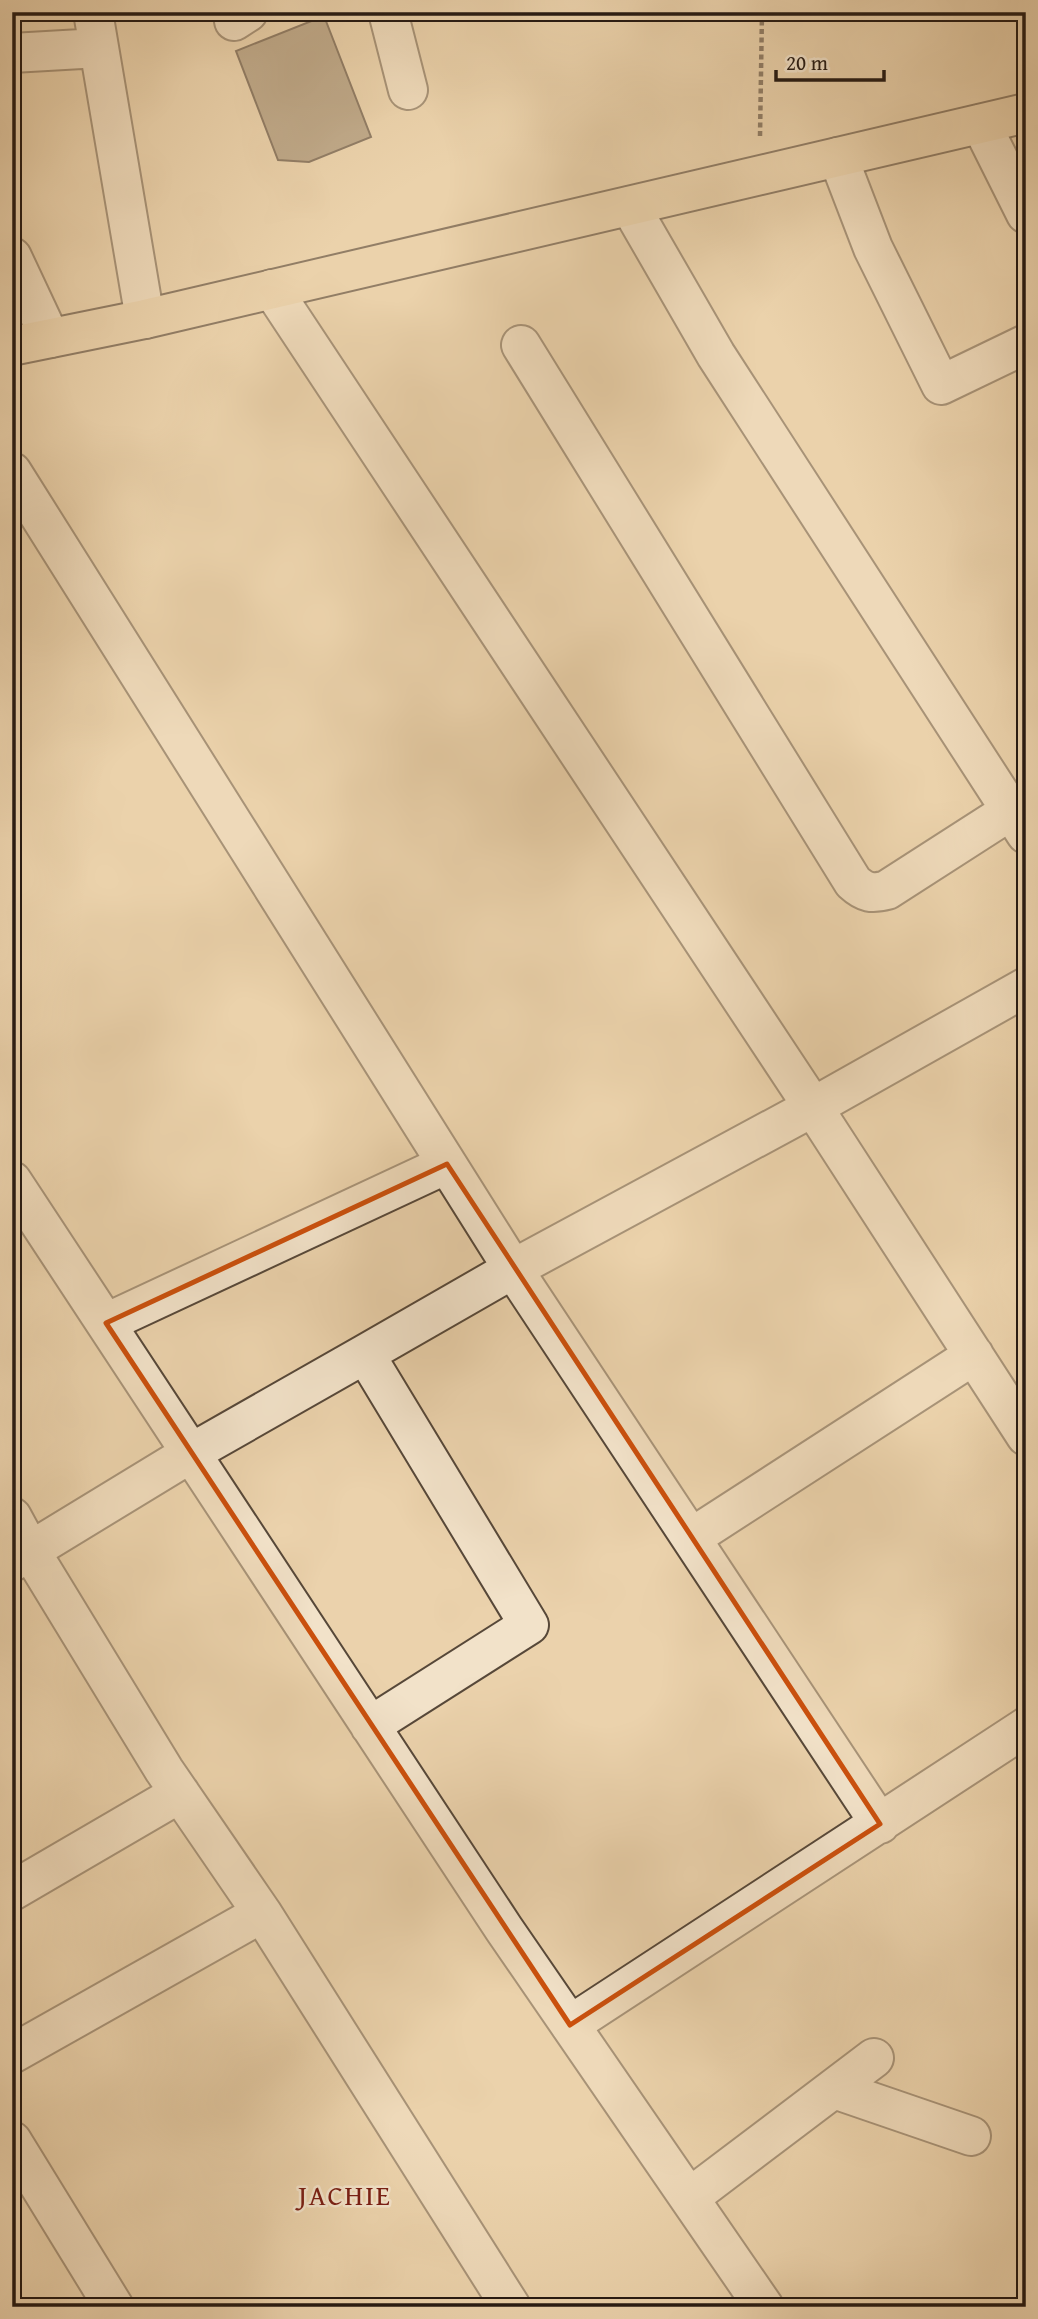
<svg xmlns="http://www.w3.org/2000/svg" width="1038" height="2319" font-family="'Gentium Book Plus',serif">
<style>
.building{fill:#8c7a63;stroke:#261a13;stroke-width:2}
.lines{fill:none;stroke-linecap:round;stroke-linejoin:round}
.minor-casing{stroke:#574839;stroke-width:42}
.major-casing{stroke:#261a13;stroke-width:42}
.path{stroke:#261a13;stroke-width:4.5;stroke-dasharray:5 3.5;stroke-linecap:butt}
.minor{stroke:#f2e2c9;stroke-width:38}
.major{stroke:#ebd2ac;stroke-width:38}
.marked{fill:none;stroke:#cb500d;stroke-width:5;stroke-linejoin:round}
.labels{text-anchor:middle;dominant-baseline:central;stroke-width:5;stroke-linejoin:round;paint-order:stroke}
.quarter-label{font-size:28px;letter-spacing:2px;fill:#7a1f14;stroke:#f2e2c9}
</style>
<rect width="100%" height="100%" fill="#ebd2ac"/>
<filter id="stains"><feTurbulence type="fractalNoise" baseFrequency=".00286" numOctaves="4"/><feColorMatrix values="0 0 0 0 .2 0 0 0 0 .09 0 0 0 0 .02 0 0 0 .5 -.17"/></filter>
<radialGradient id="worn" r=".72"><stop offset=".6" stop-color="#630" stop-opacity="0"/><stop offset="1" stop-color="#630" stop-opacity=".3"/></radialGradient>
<path class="building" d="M324,16L371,137L309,162L278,160L236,51Z"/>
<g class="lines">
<g class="minor-casing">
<path id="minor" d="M93,12L145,319
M233,12L234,21L248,12
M388,12L408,90
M12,53L99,48
M981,124L1026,214
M838,157L873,248L941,385L1026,344
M630,206L716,355L1026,834
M12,257L50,338
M272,289L813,1107L1026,1436
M521,345L853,882C865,893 872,894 887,890L1010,811
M12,472L513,1269L880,1824
M12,1181L504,1929L764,2307
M106,1323L447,1164
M365,1354L529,1625L370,1726
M12,1517L31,1552L164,1770L262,1913L511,2307
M691,1538L974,1355
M12,1562L191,1453L365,1354L513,1269L813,1107L1026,987
M12,1891L180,1793
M570,2025L1026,1727
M12,2054L262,1913
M834,2089L971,2136
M12,2141L114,2307
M689,2198L874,2058"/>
</g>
<g class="major-casing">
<path id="major" d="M12,346L145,319L1026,113"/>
</g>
<path class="path" d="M760,136L762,12"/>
<use href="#minor" class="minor"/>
<use href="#major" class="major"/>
</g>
<path d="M0 0H1038V2319H0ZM447,1164L880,1824L570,2025L106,1323Z" fill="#ebd2ac" fill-opacity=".55" fill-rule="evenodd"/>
<path class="marked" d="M447,1164L880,1824L570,2025L106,1323Z"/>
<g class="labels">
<g class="quarter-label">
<text x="345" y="2194">JACHIE</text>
</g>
</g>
<rect width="1038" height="2319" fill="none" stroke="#ebd2ac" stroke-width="42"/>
<rect x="14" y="14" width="1010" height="2291" fill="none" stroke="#261a13" stroke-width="3.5"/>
<rect x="21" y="21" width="996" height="2277" fill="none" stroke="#261a13" stroke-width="2"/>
<path d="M776 70v10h108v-10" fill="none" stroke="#261a13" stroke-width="3.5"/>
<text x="786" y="70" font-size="21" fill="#261a13" stroke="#f2e2c9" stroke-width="5" paint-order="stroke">20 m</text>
<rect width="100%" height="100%" filter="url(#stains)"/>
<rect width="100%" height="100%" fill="url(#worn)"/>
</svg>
